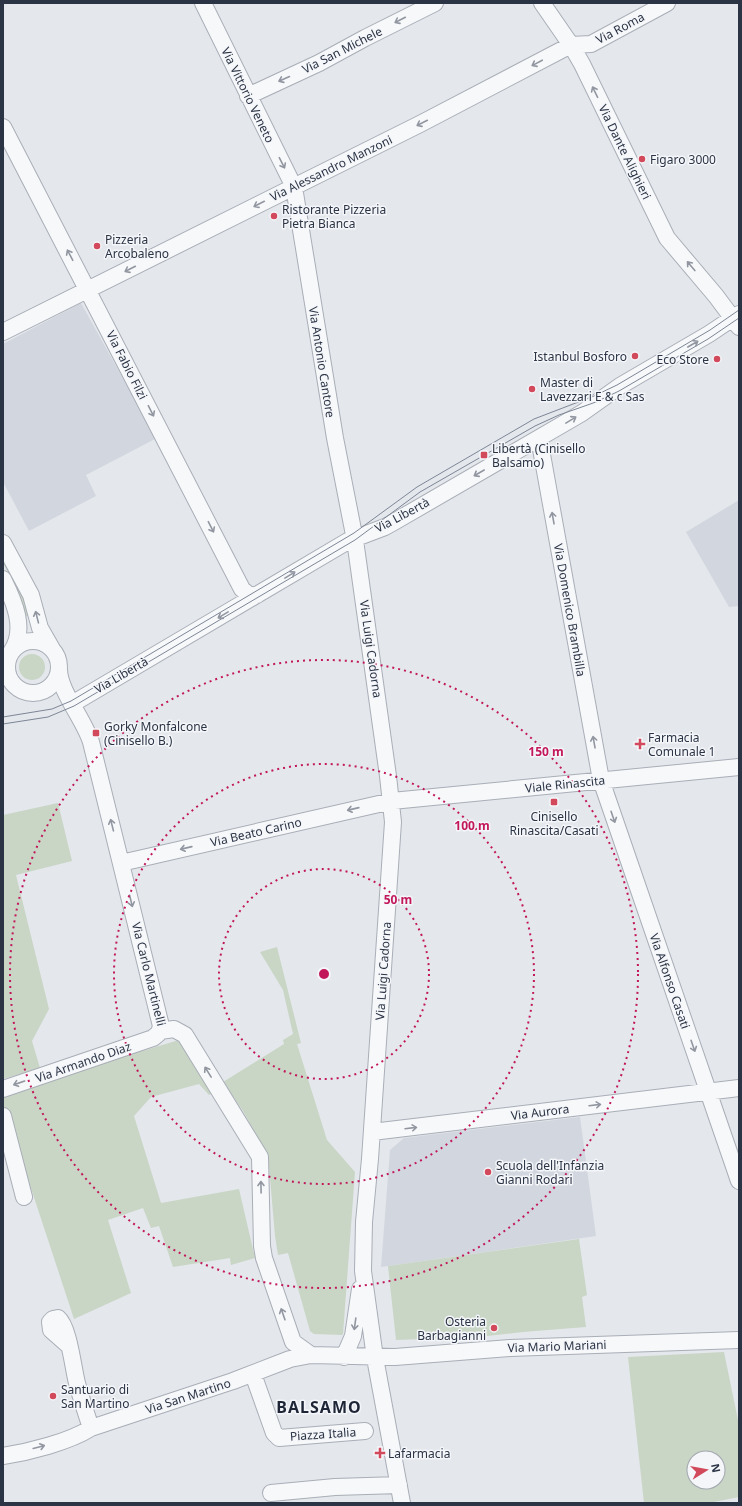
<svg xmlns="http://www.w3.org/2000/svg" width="742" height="1506" font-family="'Noto Sans',sans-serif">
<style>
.built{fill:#d2d6de}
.green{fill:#c9d6c5;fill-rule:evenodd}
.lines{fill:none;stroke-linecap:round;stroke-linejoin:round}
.street-casing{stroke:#a9aeb7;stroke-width:18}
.street{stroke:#f7f8fa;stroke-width:16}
.tram{stroke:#7d8696;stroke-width:1}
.oneway{stroke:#9196a0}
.ring{fill:none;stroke:#c2185b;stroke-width:2;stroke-dasharray:2 4}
.poi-dot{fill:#d1495b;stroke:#f4f6f9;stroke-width:1.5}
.labels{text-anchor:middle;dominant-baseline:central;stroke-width:3;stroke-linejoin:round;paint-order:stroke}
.street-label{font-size:12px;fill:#2b3445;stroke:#f4f6f9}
.poi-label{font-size:12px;fill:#2b3445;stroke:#f4f6f9;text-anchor:start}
.district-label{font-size:16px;font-weight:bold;letter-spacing:1px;fill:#1d2536;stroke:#f4f6f9}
.centre{fill:#c2185b;stroke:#f4f6f9;stroke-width:2}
.ring-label{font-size:12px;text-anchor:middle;font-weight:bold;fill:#c2185b;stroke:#f4f6f9;stroke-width:3;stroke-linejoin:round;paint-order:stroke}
</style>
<rect width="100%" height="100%" fill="#e4e7ec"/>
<path class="built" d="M81,303L131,393L155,439L86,475L96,496L29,531L3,482V344Z
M739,500V606L729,607L686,532Z
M580,1117L596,1236L381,1267L390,1150L404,1138Z"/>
<path class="green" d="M3,555L24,599L28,616L25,617L22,601L3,563Z
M19 667a13 13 0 1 1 26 0a13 13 0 1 1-26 0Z
M58,803L72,861L16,875L49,1009L32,1041L40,1068L3,1079V815Z
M277,947L301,1043L297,1044L327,1140L355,1172L343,1334L342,1335L314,1334L310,1331L288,1253L278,1255L275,1236L268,1155L243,1111L223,1082L284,1044L283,1040L293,1034L283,990L260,952Z
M179,1040L215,1092L209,1095L199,1084L151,1097L134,1116L161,1203L239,1189L255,1258L231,1265L230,1258L173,1267L159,1226L151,1228L143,1208L108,1220L131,1293L74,1319L3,1103V1093Z
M579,1239L587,1295L582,1297L586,1327L523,1332L478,1337L396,1340L388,1266Z
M724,1352L739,1425V1497L709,1503H644L628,1357ZM694,1458H718V1482H694Z"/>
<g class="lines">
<g class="street-casing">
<path id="street" d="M203,3L294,187L335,438L355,540L388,776L393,822L370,1159L364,1222L363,1271L375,1358L402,1503
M542,3L571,45L582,64L667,238L716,296L739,327
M248,96L319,63L365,38L435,3
M3,127L242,589L249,595H257
M3,332L420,124L571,45L591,44L667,3
M537,440L541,449L601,780L739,1181
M3,543L31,595L40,628L52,649
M3,579C14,601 27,630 11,652
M7 667a26 26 0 1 1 52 0a26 26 0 1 1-52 0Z
M72,704L348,541L385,527L394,522L582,413L620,386L709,334L739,314
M121,863L392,801L739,767
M160,1031L174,1029L185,1035L260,1157L262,1246L264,1258L293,1342L311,1355
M3,1089L153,1038L159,1033L161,1026L91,742C84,719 59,691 59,669
M3,1116L24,1197
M372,1132L739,1088
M68,1345L51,1330L50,1322L53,1319L58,1318C69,1327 73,1368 77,1383C81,1398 86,1413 91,1428
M344,1357L353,1336L360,1289
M253,1374L274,1433L279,1438L365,1431
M3,1456C29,1452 69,1442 91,1428L233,1381L290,1359L311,1355L395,1357L510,1348L739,1340
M271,1493L335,1487L399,1485"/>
</g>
<use href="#street" class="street"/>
<path class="tram" d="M3,717L52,709L71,701L354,533L417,487L534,419L594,396L617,385L710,330L739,310
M3,724L48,717L74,706L355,540L420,492L535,426L559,415L596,402L619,391L708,339L739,318"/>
</g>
<defs><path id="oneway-shaft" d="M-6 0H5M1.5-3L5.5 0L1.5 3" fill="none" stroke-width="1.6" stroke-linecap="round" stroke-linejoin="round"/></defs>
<g class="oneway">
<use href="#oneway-shaft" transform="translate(400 20) rotate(153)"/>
<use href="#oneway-shaft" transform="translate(537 63) rotate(152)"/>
<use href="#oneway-shaft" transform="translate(284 79) rotate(156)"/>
<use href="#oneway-shaft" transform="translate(595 92) rotate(-116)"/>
<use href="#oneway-shaft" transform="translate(422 123) rotate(153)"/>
<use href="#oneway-shaft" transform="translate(282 163) rotate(63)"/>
<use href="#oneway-shaft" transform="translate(259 204) rotate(153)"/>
<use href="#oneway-shaft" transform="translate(70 255) rotate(-118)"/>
<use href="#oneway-shaft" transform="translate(691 266) rotate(-130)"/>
<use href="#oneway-shaft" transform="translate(130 269) rotate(153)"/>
<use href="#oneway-shaft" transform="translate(693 344) rotate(-30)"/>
<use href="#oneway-shaft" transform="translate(151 411) rotate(63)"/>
<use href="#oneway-shaft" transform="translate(571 420) rotate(-31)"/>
<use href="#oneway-shaft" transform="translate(479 473) rotate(150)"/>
<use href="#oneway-shaft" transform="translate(553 518) rotate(-100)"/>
<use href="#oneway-shaft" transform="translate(211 527) rotate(63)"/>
<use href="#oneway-shaft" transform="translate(290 575) rotate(-31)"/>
<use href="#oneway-shaft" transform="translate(223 615) rotate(149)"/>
<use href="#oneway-shaft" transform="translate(37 617) rotate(-104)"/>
<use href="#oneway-shaft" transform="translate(594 742) rotate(-100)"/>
<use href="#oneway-shaft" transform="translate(353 809) rotate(167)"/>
<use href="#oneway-shaft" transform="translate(613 817) rotate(71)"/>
<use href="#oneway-shaft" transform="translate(112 825) rotate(-104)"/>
<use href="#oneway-shaft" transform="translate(186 848) rotate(167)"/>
<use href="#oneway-shaft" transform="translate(131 901) rotate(76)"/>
<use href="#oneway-shaft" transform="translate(693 1046) rotate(71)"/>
<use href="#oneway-shaft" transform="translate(208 1072) rotate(-122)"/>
<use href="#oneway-shaft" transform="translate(19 1083) rotate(161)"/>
<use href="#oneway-shaft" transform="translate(595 1105) rotate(-7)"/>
<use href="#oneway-shaft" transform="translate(411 1128) rotate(-7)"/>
<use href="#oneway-shaft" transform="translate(261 1187) rotate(-91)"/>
<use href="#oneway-shaft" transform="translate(283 1314) rotate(-109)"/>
<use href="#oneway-shaft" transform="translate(355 1324) rotate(98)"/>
<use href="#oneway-shaft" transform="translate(39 1447) rotate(-15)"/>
</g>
<g class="ring">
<circle cx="324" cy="974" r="105"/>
<circle cx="324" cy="974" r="210"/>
<circle cx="324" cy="974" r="314"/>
</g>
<g class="poi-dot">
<circle cx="642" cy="159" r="4"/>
<circle cx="274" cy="216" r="4"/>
<circle cx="97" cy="246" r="4"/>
<circle cx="635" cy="356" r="4"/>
<circle cx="717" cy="359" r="4"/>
<circle cx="532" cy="389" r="4"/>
<rect x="480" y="451" width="8" height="8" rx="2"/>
<rect x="92" y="729" width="8" height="8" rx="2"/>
<path d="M638 738h4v4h4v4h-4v4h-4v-4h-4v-4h4z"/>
<rect x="550" y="798" width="8" height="8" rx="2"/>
<circle cx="488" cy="1172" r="4"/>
<circle cx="494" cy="1328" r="4"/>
<circle cx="53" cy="1396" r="4"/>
<path d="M378 1447h4v4h4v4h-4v4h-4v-4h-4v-4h4z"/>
</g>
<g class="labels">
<g class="street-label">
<text transform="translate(620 28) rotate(-28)">Via Roma</text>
<text transform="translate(342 50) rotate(-27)">Via San Michele</text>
<text transform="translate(248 95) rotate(64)">Via Vittorio Veneto</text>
<text transform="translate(625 152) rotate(64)">Via Dante Alighieri</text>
<text transform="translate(331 168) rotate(-26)">Via Alessandro Manzoni</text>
<text transform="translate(322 362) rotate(81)">Via Antonio Cantore</text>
<text transform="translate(127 365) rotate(63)">Via Fabio Filzi</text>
<text transform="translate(402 515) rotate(-28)">Via Libertà</text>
<text transform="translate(570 610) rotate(80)">Via Domenico Brambilla</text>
<text transform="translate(371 649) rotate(82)">Via Luigi Cadorna</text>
<text transform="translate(121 675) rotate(-30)">Via Libertà</text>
<text transform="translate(565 784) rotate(-6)">Viale Rinascita</text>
<text transform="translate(256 832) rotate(-13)">Via Beato Carino</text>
<text transform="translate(383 971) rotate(-86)">Via Luigi Cadorna</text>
<text transform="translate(149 974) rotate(76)">Via Carlo Martinelli</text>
<text transform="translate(670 981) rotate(71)">Via Alfonso Casati</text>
<text transform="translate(83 1062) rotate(-19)">Via Armando Diaz</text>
<text transform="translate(540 1112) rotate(-7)">Via Aurora</text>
<text transform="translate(557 1346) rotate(-2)">Via Mario Mariani</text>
<text transform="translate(188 1396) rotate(-18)">Via San Martino</text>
<text transform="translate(323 1434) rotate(-4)">Piazza Italia</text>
</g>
<g class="poi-label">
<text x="650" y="159">Figaro 3000</text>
<text x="282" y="209">Ristorante Pizzeria<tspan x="282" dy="14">Pietra Bianca</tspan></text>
<text x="105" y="239">Pizzeria<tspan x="105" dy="14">Arcobaleno</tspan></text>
<text x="627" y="356" text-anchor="end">Istanbul Bosforo</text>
<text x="709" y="359" text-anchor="end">Eco Store</text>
<text x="540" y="382">Master di<tspan x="540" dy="14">Lavezzari E &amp; c Sas</tspan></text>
<text x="492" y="448">Libertà (Cinisello<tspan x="492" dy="14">Balsamo)</tspan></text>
<text x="104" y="726">Gorky Monfalcone<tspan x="104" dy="14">(Cinisello B.)</tspan></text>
<text x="648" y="737">Farmacia<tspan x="648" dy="14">Comunale 1</tspan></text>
<text x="554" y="816" text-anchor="middle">Cinisello<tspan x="554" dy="14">Rinascita/Casati</tspan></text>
<text x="496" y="1165">Scuola dell'Infanzia<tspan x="496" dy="14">Gianni Rodari</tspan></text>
<text x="486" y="1321" text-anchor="end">Osteria<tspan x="486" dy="14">Barbagianni</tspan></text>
<text x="61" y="1389">Santuario di<tspan x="61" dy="14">San Martino</tspan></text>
<text x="388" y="1453">Lafarmacia</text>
</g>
<g class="district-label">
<text x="319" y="1407">BALSAMO</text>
</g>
</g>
<circle cx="324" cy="974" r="6" class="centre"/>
<g class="ring-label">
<text x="546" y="756">150 m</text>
<text x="472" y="830">100 m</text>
<text x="398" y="904">50 m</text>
</g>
<rect width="742" height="1506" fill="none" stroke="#2b3445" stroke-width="8"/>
<g transform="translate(706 1470) rotate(79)"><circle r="19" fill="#f4f6f9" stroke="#a4a8b1"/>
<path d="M0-3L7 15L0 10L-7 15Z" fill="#d1495b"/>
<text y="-6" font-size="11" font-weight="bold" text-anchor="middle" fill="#2b3445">N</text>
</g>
</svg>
